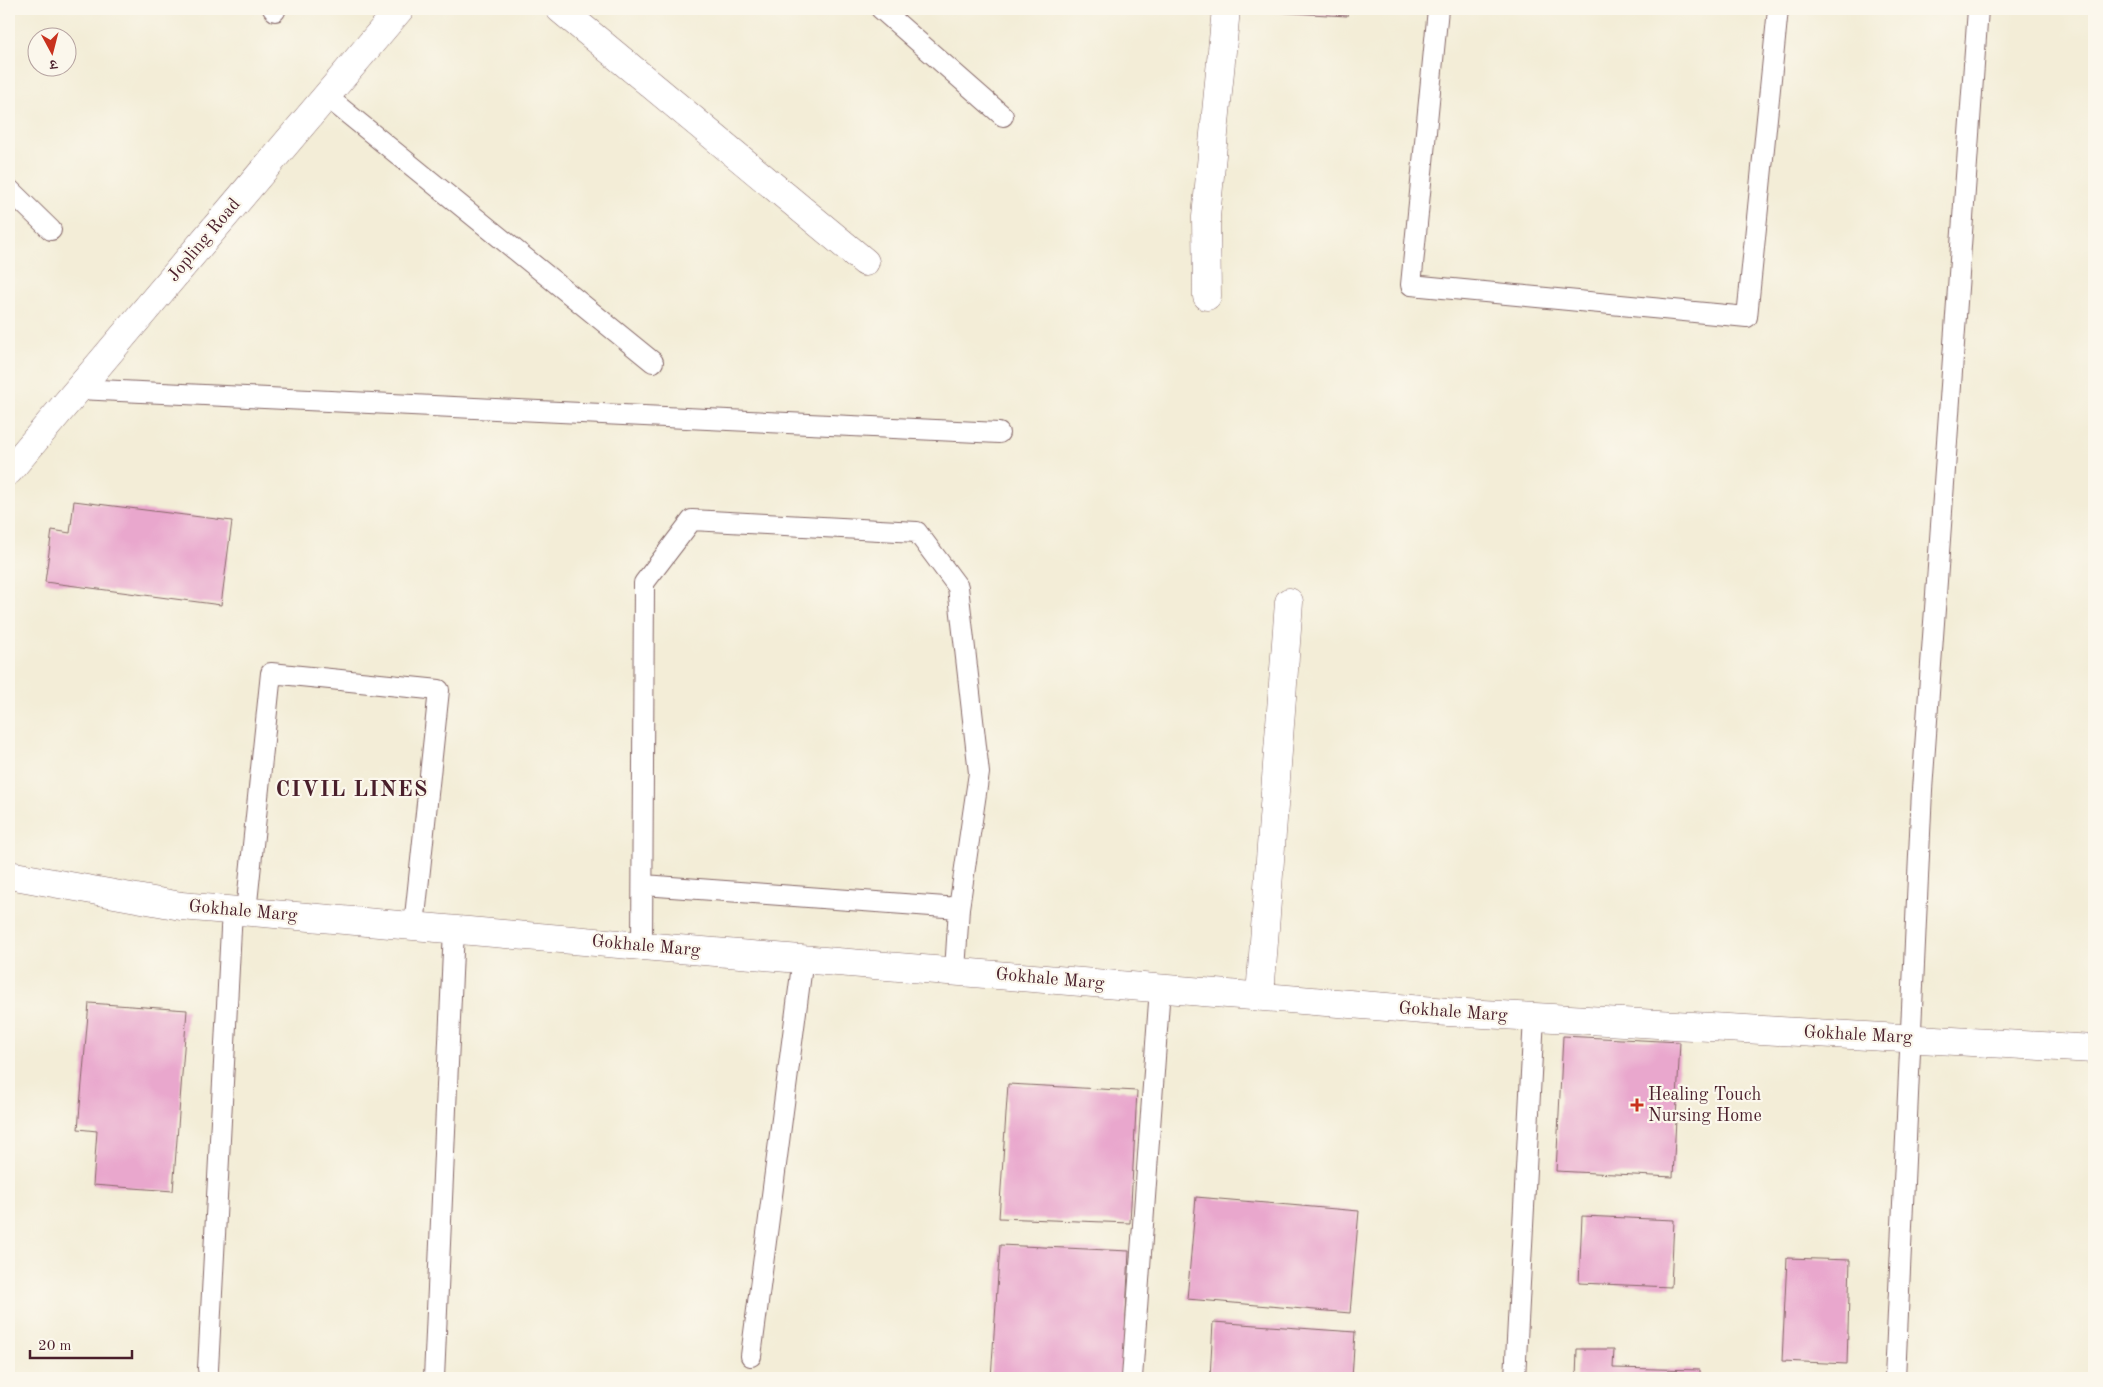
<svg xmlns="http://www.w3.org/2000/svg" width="2103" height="1387" font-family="'Old Standard TT','Noto Serif Devanagari',serif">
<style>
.building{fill:#e9a7cd}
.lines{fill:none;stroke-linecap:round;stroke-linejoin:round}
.lane-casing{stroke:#856767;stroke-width:22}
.street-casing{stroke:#856767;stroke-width:29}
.lane{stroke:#fff;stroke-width:20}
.street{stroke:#fff;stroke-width:28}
.poi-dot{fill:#c8321e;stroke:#fbf7ec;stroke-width:2}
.labels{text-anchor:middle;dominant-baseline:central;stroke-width:4.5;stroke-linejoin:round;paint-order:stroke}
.street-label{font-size:18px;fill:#4a1f2b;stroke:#fbf7ec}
.poi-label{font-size:18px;fill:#4a1f2b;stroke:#fbf7ec;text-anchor:start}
.district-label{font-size:22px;font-weight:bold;letter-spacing:1px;fill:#4a1f2b;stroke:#fbf7ec}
</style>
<rect width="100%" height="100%" fill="#fbf7ec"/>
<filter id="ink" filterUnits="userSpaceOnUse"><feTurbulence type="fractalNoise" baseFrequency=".02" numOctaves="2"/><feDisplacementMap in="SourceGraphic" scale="10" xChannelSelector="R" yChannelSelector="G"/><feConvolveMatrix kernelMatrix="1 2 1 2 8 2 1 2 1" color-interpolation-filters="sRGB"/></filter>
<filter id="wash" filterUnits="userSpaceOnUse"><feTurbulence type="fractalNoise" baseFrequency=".0096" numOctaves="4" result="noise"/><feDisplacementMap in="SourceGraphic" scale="20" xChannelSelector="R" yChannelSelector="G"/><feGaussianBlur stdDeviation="1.12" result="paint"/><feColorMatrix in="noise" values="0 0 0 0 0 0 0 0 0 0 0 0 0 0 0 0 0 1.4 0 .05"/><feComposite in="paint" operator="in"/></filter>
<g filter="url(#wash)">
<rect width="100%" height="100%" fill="#f3edd7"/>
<g id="blocks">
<path class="building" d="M1237,9H1348L1347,16L1237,10Z
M74,501L232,521L221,605L45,582L52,530L70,533Z
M89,1003L187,1010L173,1191L93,1185L97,1131L78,1129Z
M1563,1036L1680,1042L1673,1177L1556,1171Z
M1008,1084L1137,1091L1130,1223L999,1218Z
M1196,1197L1359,1211L1350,1313L1187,1299Z
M1582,1216L1674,1220L1671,1287L1579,1283Z
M1000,1245L1129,1251L1123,1378H991Z
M1787,1258L1850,1260L1847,1364L1782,1361Z
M1213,1322L1355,1332L1352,1378H1210Z
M1577,1349H1614L1613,1368L1700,1370V1378H1576Z"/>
</g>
</g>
<g filter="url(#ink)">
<use href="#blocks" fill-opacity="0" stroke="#856767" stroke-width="1"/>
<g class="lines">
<g class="lane-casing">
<path id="lane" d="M273,9L275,11
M881,9L1003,116
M1438,9L1411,285L1747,317L1778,9
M326,96L653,362
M9,189L51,230
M78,389L999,433
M644,885L959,908
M246,912L271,673L439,690L414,926
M642,946L644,583L692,520L917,532L958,587L979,773L959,908L955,971
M751,1356L803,958
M208,1369L232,910
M434,1378L454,929
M1132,1378L1160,988
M1515,1378L1534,1017
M1895,1378L1922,790L1978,9"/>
</g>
<g class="street-casing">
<path id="street" d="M560,9L865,262
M1207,296L1206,217L1226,9
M9,471L400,9
M9,875L181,906L642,946L1448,1012L2094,1049
M1260,996L1289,602"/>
</g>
<use href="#lane" class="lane"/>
<use href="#street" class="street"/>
</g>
</g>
<path class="poi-dot" d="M1634.5 1097.5h5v5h5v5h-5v5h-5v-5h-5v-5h5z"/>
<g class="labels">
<g class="street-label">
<text transform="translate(204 240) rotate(-50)">Jopling Road</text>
<text transform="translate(243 911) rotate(5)">Gokhale Marg</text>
<text transform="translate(646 946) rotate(5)">Gokhale Marg</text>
<text transform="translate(1050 979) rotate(5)">Gokhale Marg</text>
<text transform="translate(1453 1012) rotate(4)">Gokhale Marg</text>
<text transform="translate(1858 1035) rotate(3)">Gokhale Marg</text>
</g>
<g class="poi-label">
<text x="1648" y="1095">Healing Touch<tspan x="1648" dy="21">Nursing Home</tspan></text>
</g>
<g class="district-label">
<text x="352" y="790">CIVIL LINES</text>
</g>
</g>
<rect width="2103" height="1387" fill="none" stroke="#fbf7ec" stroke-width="30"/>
<g transform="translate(52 52) rotate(173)"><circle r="24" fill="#fbf7ec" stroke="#b4a19f"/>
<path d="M0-4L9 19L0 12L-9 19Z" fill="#c8321e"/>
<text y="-8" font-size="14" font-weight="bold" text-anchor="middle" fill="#4a1f2b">उ</text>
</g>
<path d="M30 1350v8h102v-8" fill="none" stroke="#4a1f2b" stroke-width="2.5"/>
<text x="38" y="1350" font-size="15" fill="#4a1f2b" stroke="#fbf7ec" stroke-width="4" paint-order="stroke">20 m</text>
</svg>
